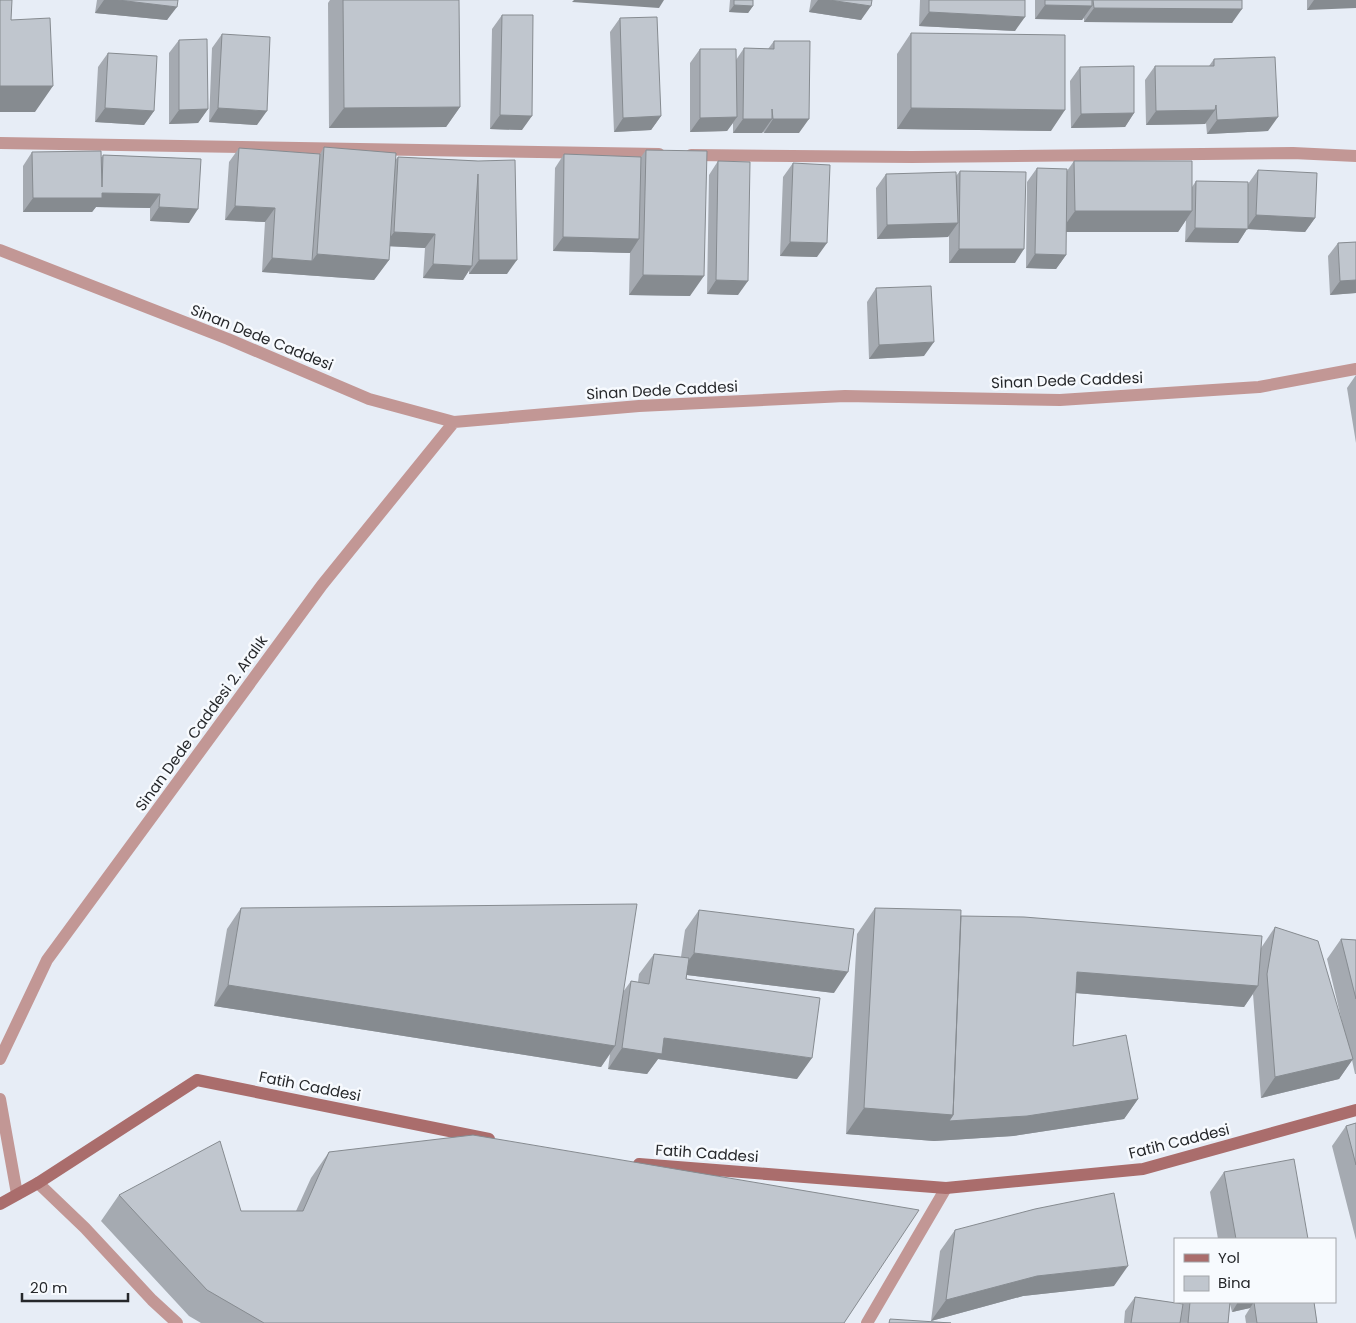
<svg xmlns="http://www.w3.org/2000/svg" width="1356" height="1323" font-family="Poppins,sans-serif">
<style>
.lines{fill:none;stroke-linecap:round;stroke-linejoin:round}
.street{stroke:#c29795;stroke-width:12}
.secondary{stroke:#aa6d6c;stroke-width:12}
.wall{fill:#a5aab1}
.shaded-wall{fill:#868b90}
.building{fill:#c0c6ce;stroke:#868b90}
.labels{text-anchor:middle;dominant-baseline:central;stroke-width:5;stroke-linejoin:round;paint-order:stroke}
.street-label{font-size:15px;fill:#26282b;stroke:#f7fafe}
</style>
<rect width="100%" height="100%" fill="#e7edf6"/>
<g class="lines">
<path class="street" d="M0,143L659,154
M691,155L912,157L1293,153L1356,156
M0,250L228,339L369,399L454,422L639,406L845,396L1060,400L1259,387L1356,369
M0,1059L47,960L322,585L454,422
M0,1099L17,1194
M38,1183L85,1228L152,1300L177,1323
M867,1323L946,1188"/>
<path class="secondary" d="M639,1164L946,1188L1143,1169L1356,1110
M0,1204L38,1183L197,1080L489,1139"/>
</g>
<path class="wall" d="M97,0H178L167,20L95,13Z
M330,0H459L460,107L446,127L329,128L328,3Z
M730,0H753V6L748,13L729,12Z
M811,0H872L861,20L809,12Z
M920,0H1025L1015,31L919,26Z
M1035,0H1242L1232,23L1084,22V18L1082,20L1035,19Z
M1307,0H1356L1307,10Z
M502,15L522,130L490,129L492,29Z
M620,18L661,116L651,130L614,132L610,32Z
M911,33L1051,131L897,129V54Z
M222,34L257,125L209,122L212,48Z
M179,40L208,109L198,123L169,124V53Z
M774,41L799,133H764L763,132L762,133H733V123L727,131L690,132V63L700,49L736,60L744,48L768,49Z
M108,53L154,111L144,125L95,122L98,67Z
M1214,59L1268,131L1207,134L1206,123L1205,124L1146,125L1145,80L1155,66H1209Z
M1080,67L1134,113L1125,127L1071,128L1070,81Z
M324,147L395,160L398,157L478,161L507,274H469V270L463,280L423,278L425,248L389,246V260L374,280L262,272L265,222L225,220L229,162L239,148L320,154Z
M646,150L690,296L629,295L630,253L553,251L555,168L564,154L641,157Z
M32,152L102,157L103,155L201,159L189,223L150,221V208L96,207L92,212H23V166Z
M718,161L738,295L707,294L709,175Z
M1074,161L1192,187L1196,181L1248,184L1258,170L1315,218L1305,232L1247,229L1238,243L1185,242L1186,220L1178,232H1066V255L1056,269L1026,268L1027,182L1037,168L1067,171Z
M793,163L817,257L780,256L783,177Z
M960,171L1015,263H949V235L948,237L877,239L876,188L886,174L956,176Z
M1356,242V293L1330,295L1328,256L1338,243Z
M876,288L924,356L869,359L867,302Z
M1356,375V443L1347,388Z
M241,908L623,992L631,981L638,982L639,974L654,954L681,957L685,930L699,910L834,993L687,975L686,979L797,1079L658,1059L647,1074L608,1069L610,1054L601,1067L214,1006L227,929Z
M875,908L961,916L1261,948L1275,927L1344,1030L1327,959L1341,939L1356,940V1074H1355L1352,1060L1339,1079L1261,1098L1253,994L1244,1007L1076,993L1073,1046L1138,1099L1124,1119L1013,1136L934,1141L846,1134L857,934Z
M1356,1123V1240L1332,1146L1346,1126Z
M329,1152L844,1323H201L189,1316L101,1221L119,1195L241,1211H296L311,1178Z
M1224,1172L1308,1239H1218L1210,1192Z
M955,1230L1114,1286L1023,1296L931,1321L940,1251Z
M1135,1297L1182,1304L1183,1302H1314L1317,1323H1246L1245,1316L1250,1308L1232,1312L1230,1304L1228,1323H1124L1125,1311Z"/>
<path class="shaded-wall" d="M104,0H118L177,7L167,20L95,13Z
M574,0H664L659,8L572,2Z
M818,0H829L871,6L861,20L809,12Z
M1314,0H1356V8L1307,10Z
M734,5L753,6L748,13L729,12Z
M1045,5L1092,6L1082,20L1035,19Z
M1094,8L1242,9L1232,23L1084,22Z
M929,12L1025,17L1015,31L919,26Z
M0,86H53L35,112H0Z
M460,107L446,127L329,128L344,108Z
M105,108L154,111L144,125L95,122Z
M218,108L267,111L257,125L209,122Z
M911,108L1065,110L1051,131L897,129Z
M208,109L198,123L169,124L179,110Z
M1215,110L1205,124L1146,125L1156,111Z
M1134,113L1125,127L1071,128L1081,114Z
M500,115L532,116L522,130L490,129Z
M661,116L651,130L614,132L623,118Z
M737,117L727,131L690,132L700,118Z
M1278,117L1268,131L1207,134L1217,120Z
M743,119H772L762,133H733Z
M773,119H809L799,133H764Z
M102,193L160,194L150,208L96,207L92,212H23L33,198Z
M235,206L275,208L265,222L225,220Z
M159,207L198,209L189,223L150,221Z
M1075,211H1192L1178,232H1060Z
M1256,215L1315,218L1305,232L1247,229L1238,243L1185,242L1195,228L1246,229Z
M958,223L948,237L877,239L887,225Z
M394,232L435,234L425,248L384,246Z
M563,237L639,239L630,253L553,251Z
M790,242L827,243L817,257L780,256Z
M959,249H1024L1015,263H949Z
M317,254L389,260L374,280L262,272L272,258L312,261Z
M1035,254L1066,255L1056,269L1026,268Z
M479,260H517L507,274H469Z
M433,264L472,266L463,280L423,278Z
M643,275L704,276L690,296L629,295Z
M716,280L748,281L738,295L707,294Z
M1356,280V293L1330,295L1340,281Z
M934,342L924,356L869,359L879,345Z
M694,953L848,972L834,993L679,974Z
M1077,972L1258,986L1244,1007L1063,992Z
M228,985L615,1046L601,1067L214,1006Z
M664,1038L812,1058L797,1079L658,1059L647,1074L608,1069L622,1048Z
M1353,1059L1339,1079L1261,1098L1275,1077Z
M1138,1099L1124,1119L1013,1136L934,1141L846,1134L864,1108Z
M1128,1266L1114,1286L1023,1296L931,1321L946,1300L1037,1276Z
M1238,1302H1285H1254L1250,1308L1232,1312Z"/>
<path class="building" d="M0,0H12L11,20L50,18L53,86H0Z
M118,0H178L177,7Z
M343,0H459L460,107L344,108Z
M734,0H753V6L734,5Z
M829,0H872L871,6Z
M929,0H1025V17L929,12Z
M1045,0H1092V6L1045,5Z
M1093,0H1242V9L1094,8Z
M502,15H533L532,116L500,115Z
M657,17L661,116L623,118L620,18Z
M911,33L1065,35V110L911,108Z
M222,34L270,37L267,111L218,108Z
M207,39L208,109L179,110V40Z
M774,41H810L809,119H773L772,109V119H743L744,48L774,49Z
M700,49H736L737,117L700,118Z
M108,53L157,56L154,111L105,108Z
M1275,57L1278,117L1217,120L1216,105L1215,110L1156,111L1155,66H1214V59Z
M1134,66V113L1081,114L1080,67Z
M324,147L396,153L389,260L317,254Z
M239,148L320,154L312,261L272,258L275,208L235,206Z
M646,150L707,151L704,276L643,275Z
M101,151L102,187L103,155L201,159L198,209L159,207L160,194L102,193V198H33L32,152Z
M564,154L641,157L639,239L563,237Z
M398,157L478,161L515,160L517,260H479L478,174L472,266L433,264L435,234L394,232Z
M718,161L750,162L748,281L716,280Z
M1074,161H1192V211H1075Z
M793,163L830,165L827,243L790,242Z
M1037,168L1067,169L1066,255L1035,254Z
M1258,170L1317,173L1315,218L1256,215Z
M960,171L1026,172L1024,249H959Z
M956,172L958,223L887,225L886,174Z
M1196,181L1248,182V229L1195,228Z
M1356,242V280L1340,281L1338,243Z
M931,286L934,342L879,345L876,288Z
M637,904L615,1046L228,985L241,908Z
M875,908L961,910L953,1115L864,1108Z
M699,910L854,929L848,972L694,953Z
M961,916L1024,917L1262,936L1258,986L1077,972L1073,1046L1126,1035L1138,1099L1027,1116L949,1121L953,1115Z
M1275,927L1318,941L1353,1059L1275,1077L1267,974Z
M1341,939L1356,940V999Z
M654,954L689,958L686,979L820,998L812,1058L664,1038L662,1054L622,1048L631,981L649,984Z
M1356,1123V1165L1346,1126Z
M473,1135L919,1210L844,1323H264L207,1290L119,1195L220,1141L241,1211H303L329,1152Z
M1294,1159L1308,1239H1236L1224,1172Z
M1114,1193L1128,1266L1037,1276L946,1300L955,1230L1035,1209Z
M1135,1297L1183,1304L1180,1323H1131Z
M1190,1302H1230L1228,1323H1188Z
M1254,1302H1314L1317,1323H1257Z
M890,1319L951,1323H889Z"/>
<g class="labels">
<g class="street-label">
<text transform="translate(262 337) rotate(22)">Sinan Dede Caddesi</text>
<text transform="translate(1067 380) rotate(-2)">Sinan Dede Caddesi</text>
<text transform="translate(662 390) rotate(-3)">Sinan Dede Caddesi</text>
<text transform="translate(201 723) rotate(-54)">Sinan Dede Caddesi 2. Aralık</text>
<text transform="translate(310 1086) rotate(11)">Fatih Caddesi</text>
<text transform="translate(1179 1141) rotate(-14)">Fatih Caddesi</text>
<text transform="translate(707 1153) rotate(4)">Fatih Caddesi</text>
</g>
</g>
<rect x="1174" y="1238" width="162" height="65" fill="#f7fafe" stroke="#a3a6aa"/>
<rect x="1184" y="1254" width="25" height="8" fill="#aa6d6c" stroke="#a3a6aa"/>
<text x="1218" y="1263" font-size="15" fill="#26282b">Yol</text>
<rect x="1184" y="1276" width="25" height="15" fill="#c0c6ce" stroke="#a3a6aa"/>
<text x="1218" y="1288" font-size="15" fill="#26282b">Bina</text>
<path d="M22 1293v8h106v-8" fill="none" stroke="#26282b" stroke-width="2.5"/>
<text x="30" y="1293" font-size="15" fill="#26282b" stroke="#f7fafe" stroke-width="4" paint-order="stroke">20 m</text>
</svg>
